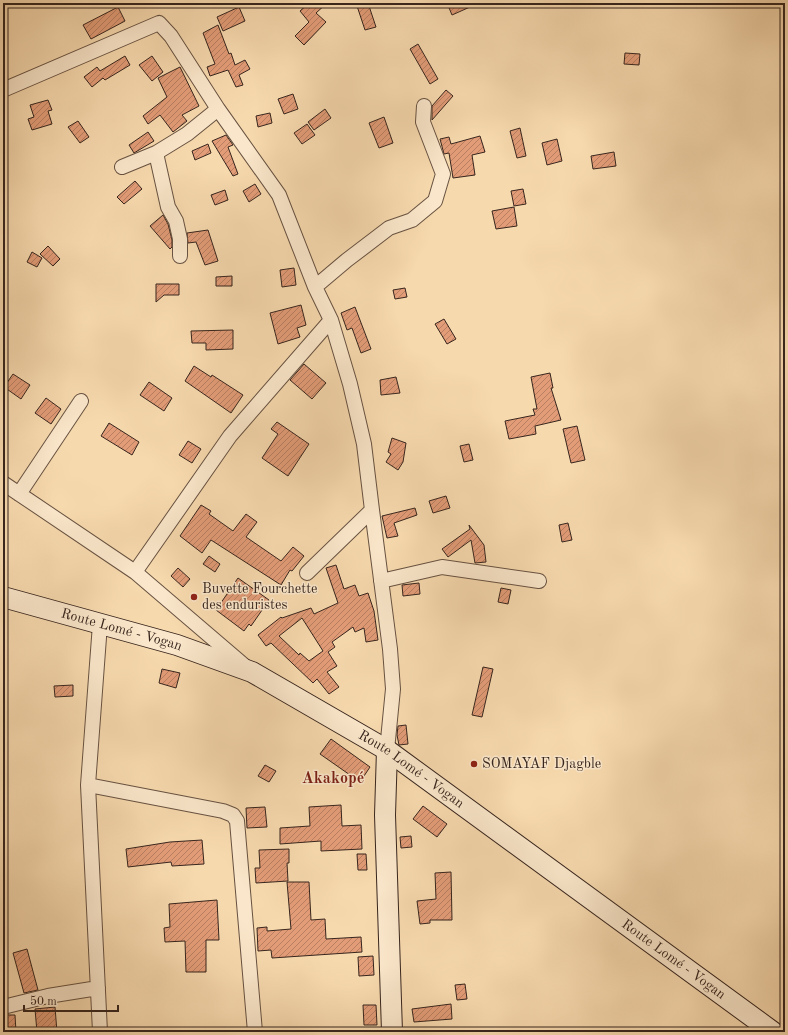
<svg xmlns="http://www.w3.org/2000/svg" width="788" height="1035" font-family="'Old Standard TT',serif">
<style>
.building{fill:url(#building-hatch);stroke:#37251d;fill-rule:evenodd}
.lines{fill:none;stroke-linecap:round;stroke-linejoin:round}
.street-casing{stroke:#675241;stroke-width:16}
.secondary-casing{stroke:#37251d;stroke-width:22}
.street{stroke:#fae6ca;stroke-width:14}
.secondary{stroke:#fae6ca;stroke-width:20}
.poi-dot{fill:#8f2418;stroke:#fae6ca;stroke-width:1.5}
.labels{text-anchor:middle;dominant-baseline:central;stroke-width:3;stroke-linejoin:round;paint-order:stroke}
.poi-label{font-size:14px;fill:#37251d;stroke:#fae6ca;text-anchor:start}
.street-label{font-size:14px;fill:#37251d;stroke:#fae6ca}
.quarter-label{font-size:16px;font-weight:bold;fill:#7a1f14;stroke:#fae6ca}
</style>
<defs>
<pattern id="building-hatch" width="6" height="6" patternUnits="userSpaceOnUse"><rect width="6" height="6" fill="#e29c77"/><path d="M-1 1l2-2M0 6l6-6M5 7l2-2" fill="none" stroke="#b87f61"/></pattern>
</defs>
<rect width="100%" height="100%" fill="#f7d9ae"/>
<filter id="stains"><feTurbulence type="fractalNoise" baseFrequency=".005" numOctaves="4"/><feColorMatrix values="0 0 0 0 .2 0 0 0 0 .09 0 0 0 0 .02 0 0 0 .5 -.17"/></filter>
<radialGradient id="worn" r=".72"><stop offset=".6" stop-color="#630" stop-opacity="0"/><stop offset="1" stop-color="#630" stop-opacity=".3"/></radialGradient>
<path class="building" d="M309,3H327L316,13L326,22L304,45L295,36L309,22L300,11Z
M356,3H368L376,27L365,30Z
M447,3H479L452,15Z
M118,7L125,21L91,39L83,25Z
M239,7L245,21L223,31L217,17Z
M218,25L229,54L231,53L235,65L245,60L250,69L239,75L243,85L236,87L228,70L210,76L207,67L215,64L203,33Z
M418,44L438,79L430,84L410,49Z
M625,53L640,54L639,65L624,64Z
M125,56L130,65L105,80L103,78L92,87L84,77L97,67L100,71Z
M152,56L163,72L152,81L139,65Z
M180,67L199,106L182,115L187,121L173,132L160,115L148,124L143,116L167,97L158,78Z
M446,90L453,96L432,120V106Z
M293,94L298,109L284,114L278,99Z
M48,100L52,110L48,111L52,124L32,130L28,119L34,117L30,105Z
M325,109L331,118L314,130L308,122Z
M270,113L272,123L258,127L256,116Z
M384,117L393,143L379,148L369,123Z
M78,121L89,137L80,143L68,127Z
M307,124L315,135L302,144L294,133Z
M520,128L526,156L517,158L510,131Z
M148,132L154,141L134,153L129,145Z
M226,135L233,145L228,147L238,174L233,176L212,141Z
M480,136L485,152L472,155L475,175L453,178L449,153L444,154L440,139L449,137L451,144Z
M557,139L562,161L547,165L542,143Z
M208,144L211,153L195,160L192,151Z
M614,152L616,166L593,169L591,156Z
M135,181L142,189L124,204L117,197Z
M255,184L261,194L249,202L243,191Z
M523,189L526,204L514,206L511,191Z
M225,190L228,200L215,205L211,195Z
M514,207L517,226L496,229L492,211Z
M163,215L168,224L172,240V247L170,249L150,226Z
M208,230L218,261L205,265L196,242L188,243L187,233Z
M48,246L60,259L53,266L40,254Z
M32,252L42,258L37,267L27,262Z
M294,268L296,285L282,287L280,270Z
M232,276V286H216V277Z
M156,284H179V295H164L156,302Z
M405,288L407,297L395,299L393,290Z
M301,305L306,325L297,328L300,337L278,344L270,313Z
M355,307L371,349L361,353L352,328L347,330L341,313Z
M444,319L456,339L447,344L435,324Z
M233,330V349L206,350V343H192L191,331Z
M304,364L326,383L312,399L290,380Z
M194,366L211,377L212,375L243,395L231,413L185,381Z
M550,373L553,388H551L561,420L535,426L536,434L509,439L505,421L535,415L533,409H537L531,377Z
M13,374L30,385L21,399L4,387Z
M396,377L400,393L381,395L380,380Z
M149,382L172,398L164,411L140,395Z
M46,398L61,409L51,424L35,413Z
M277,422L309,444L288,476L262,458L278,434L271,429Z
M109,423L139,442L132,455L101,436Z
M577,426L585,460L571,463L563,429Z
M392,438L406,443L403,462L398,470L386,462L391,454L388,452Z
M188,441L201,449L192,463L179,455Z
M469,444L473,460L464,462L460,446Z
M446,496L450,508L433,513L429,501Z
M201,505L211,511L209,514L233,531L246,514L257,522L246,537L281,561L293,547L304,556L292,571L290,570L281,585L211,540L202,553L180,536Z
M415,508L417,515L394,523L398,536L387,538L382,516Z
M568,523L572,540L562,542L559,525Z
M469,525L484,545L486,562L475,563L471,540L448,557L442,549L470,529Z
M209,556L220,564L215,572L203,564Z
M336,565L344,589L355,585L359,596L368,593L374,611L378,640L366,642L364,628L355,632L353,627L332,642L335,647L328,652L337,666L327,672L339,687L329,694L317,679L313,683L271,643L266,646L258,635L281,617L282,618L311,608L314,614L338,603L326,568ZM302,618L323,651L309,661L300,653L299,655L279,636Z
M178,568L190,579L183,587L171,576Z
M238,578L269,600L251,626L249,624L244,631L216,610Z
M419,583L420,594L403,596L402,585Z
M501,588L511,590L508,604L498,602Z
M483,667L493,669L482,717L472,715Z
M162,669L180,673L176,688L159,683Z
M73,685V696L55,697L54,686Z
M406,725L408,744L399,745L397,735L398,726Z
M331,739L370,767L360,782L320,754Z
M265,765L276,771L269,782L258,776Z
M341,805L342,826L361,825L362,849L321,851V841L280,844V828L310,826L309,807Z
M423,806L447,824L437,837L413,819Z
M265,807L267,827L247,828L246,808Z
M411,836L412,847L401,848L400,837Z
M202,840L204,864L172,866L171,862L128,867L126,849L170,842Z
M289,849V863H287L288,881L256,883L255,868H260L259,850Z
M357,854H366L367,870H358Z
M451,872L452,920H430V923L420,924L417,901L436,899L435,873Z
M287,882H309L311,920L325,919L326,939L361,937L362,952L272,958L271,950L258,951L257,928L267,927V931L291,929Z
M217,900L219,940H206V972H186L185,941L165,942L164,928L170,927L169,904Z
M27,949L38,990L24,993L13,953Z
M373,956L374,975L359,976L358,957Z
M465,984L467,999L457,1000L455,985Z
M451,1004L452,1019L414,1022L412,1009Z
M363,1005H376L377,1025H364Z
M55,1007L57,1032H37L35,1009Z
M3,1015H15L16,1032H3Z"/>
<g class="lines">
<g class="street-casing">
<path id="street" d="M3,90L159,23L171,36L218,109L279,195L315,287L331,320L350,384L364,444L372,510L390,649L393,689L387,750
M156,153L168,207L176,221L180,239V256
M122,167L156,153L187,134L218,109
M315,287L347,260L389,228L412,220L435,201L443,174L423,122L424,106
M3,483L135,572L246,667
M19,494L81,401
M135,572L230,436L331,320
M307,573L372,510
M381,581L442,567L539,581
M100,624L88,785L100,1032
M88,785L223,811L233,815L237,821L255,1032
M3,1007L48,996L98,988"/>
</g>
<g class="secondary-casing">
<g id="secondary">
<path id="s1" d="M3,597L177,645L252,672L387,750L773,1032"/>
<path d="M387,750L385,815L392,1032"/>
</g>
</g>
<use href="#street" class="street"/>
<use href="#secondary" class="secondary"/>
</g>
<g class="poi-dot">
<circle cx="194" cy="597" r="4"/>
<circle cx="474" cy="764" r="4"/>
</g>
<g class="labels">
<g class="poi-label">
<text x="202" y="589">Buvette Fourchette<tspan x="202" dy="16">des enduristes</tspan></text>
<text x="482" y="764">SOMAYAF Djagble</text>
</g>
<g class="street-label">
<text stroke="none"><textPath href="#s1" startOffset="123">Route Lomé - Vogan</textPath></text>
<text stroke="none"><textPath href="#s1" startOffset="447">Route Lomé - Vogan</textPath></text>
<text stroke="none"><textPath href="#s1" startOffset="771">Route Lomé - Vogan</textPath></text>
</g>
<g class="quarter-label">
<text x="333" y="779">Akakopé</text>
</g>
</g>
<rect width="788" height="1035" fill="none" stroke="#f7d9ae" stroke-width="16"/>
<rect x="4" y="4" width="780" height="1027" fill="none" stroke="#37251d" stroke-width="2"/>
<rect x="8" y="8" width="772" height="1019" fill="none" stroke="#37251d"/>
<path d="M24 1005v6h94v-6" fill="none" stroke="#37251d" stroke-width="2"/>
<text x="30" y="1005" font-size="12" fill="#37251d" stroke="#fae6ca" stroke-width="3" paint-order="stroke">50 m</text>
<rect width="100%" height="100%" filter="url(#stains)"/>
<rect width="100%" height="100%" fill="url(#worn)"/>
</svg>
